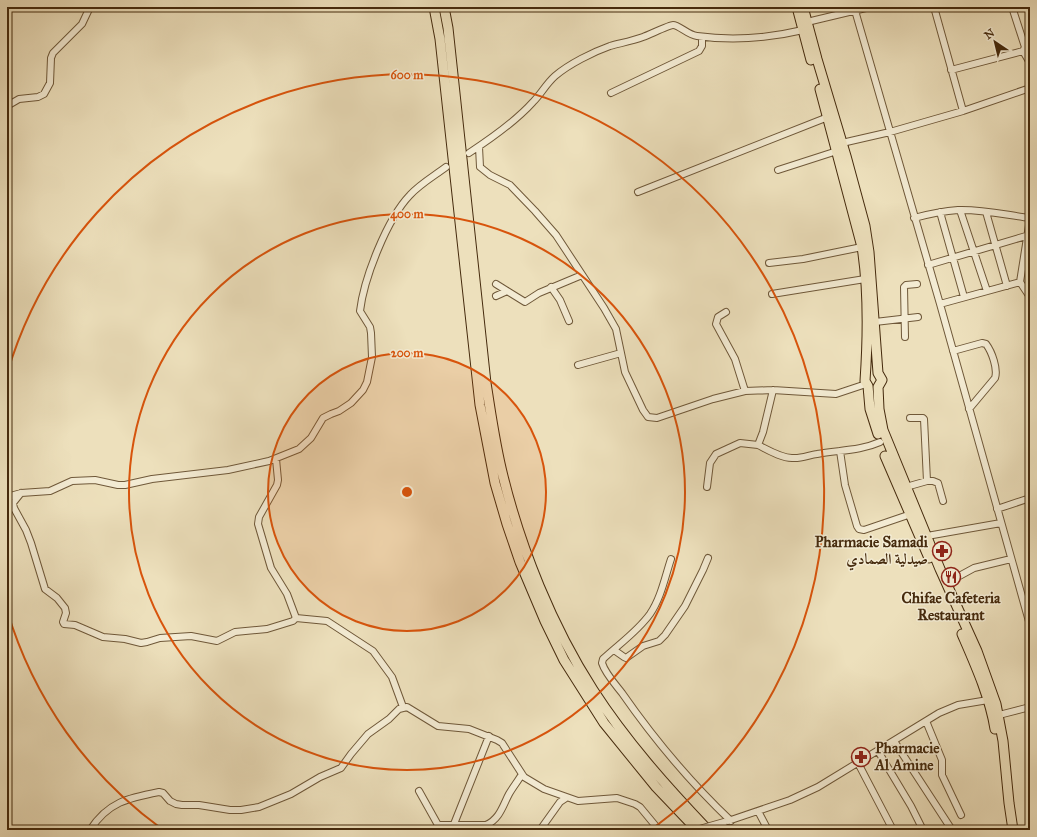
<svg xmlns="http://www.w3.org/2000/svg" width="1037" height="837" font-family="'IM FELL Great Primer',Amiri,serif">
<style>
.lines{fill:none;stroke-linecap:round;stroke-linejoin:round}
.minor-casing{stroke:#6f5839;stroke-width:8}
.highway-casing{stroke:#452a0d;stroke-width:11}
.minor{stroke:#f3ebd3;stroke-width:6}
.highway{stroke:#ede0bc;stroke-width:9}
.minor-bridge-casing{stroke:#6f5839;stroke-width:8;stroke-linecap:butt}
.minor-bridge{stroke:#f3ebd3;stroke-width:6}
.ring{fill:none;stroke:#d8540c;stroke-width:2}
.labels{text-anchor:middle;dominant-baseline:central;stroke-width:3;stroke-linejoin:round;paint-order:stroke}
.poi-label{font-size:15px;font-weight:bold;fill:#452a0d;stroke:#f3ebd3;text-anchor:end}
.centre{fill:#d8540c;stroke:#f3ebd3;stroke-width:2}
.ring-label{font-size:12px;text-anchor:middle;font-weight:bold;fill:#d8540c;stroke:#f3ebd3;stroke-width:3;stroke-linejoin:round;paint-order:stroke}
</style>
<rect width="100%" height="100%" fill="#ede0bc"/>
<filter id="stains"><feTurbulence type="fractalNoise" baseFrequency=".005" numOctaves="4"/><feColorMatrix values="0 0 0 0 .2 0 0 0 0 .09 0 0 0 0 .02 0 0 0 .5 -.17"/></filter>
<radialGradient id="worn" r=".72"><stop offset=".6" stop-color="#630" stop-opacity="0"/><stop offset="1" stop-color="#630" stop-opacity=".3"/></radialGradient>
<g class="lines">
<g class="minor-casing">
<path id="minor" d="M854,7L940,304L1030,625
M934,7L963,111
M807,22L870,7
M1023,51L1030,63
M951,70L1023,51L1025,47L1012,7
M611,93L699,51L702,46V37
M7,106L19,99L38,97L44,94L50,83L51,58L53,53L82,24L90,7
M842,143L890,132L963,111L1030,88
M479,147L480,167L490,175L510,185L535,211L556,235L604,308L616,329L625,372L643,410L648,417L657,418L713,399L745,391L773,390L836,394L866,384
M469,153C492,138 515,122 533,102C541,94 546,84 555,76C569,64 593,52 610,46C621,43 632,41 643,37C649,35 669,25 673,25C679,25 688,35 697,36C732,41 769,38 803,30
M778,170L837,151
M638,192L828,117
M960,210L987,291
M940,212L964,297
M986,212L1007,286
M914,218C929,214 943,211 958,210C982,209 1006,215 1030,218
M1030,219L1020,282L1030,297
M769,263L803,259L862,247
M928,265L1026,236
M496,284L525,302L539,293L582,275
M551,287L560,300L569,321
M772,294L865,279
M496,296L507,291
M940,304L1020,282
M726,312L718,317L716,324L735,359L745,391
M875,322L918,317
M905,337L904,287L906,285L917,284
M953,351L982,343L986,344C992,352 998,369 995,378L969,409
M578,365L621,353
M758,445C768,450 781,458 792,458C801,459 809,455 817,454C838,450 860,451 880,442
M840,451L845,485L857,526L859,529L864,530L911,514
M927,481H933L938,483L943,501
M707,487L710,463L716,454L740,443L758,445L763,432L773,390
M906,487L927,481L924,419L923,418H910
M21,493L13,503L14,508L26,530L31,543L45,589L57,598L65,608L66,613L63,622L64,624L75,625L103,637L125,639L141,643L147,642L160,638L191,636L217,641L235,632L267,629L293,621L296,618L287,594L271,568L258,524L259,517L277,485L278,480L276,459
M7,497L21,493L50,491L72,481L95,480L118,485H125L152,479L228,470L269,461L299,449L311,438L323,418L331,414L339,411L351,403L363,390L367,382L372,357L371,333L370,327L360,311C364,278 387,219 410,195C420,184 434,176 446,167
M997,509L1030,498
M927,536L1001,523
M671,559C665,577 661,598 650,614C637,632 619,644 603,659L602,663C605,673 615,684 622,693C654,739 690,782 731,821
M946,582L952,580L974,568L1011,559
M296,618L327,621L373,651L392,677L403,707
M614,650L624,657L626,658L643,646L659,641L665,635L685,606L703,570L708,558
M999,715L1030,707
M926,721L942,760V775L961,815
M894,741L952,830
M878,751L911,806L923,830
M858,763L893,830
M419,791L438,825H486C500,819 503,805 509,794C513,787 518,781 522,774
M758,811L768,830
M728,821L790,800L818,787L939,713L958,705L988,700
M454,824L489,736
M90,830C108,802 128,798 159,792L163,793L170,801L176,804L182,805H199L230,810H241L259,807L291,794L320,777L341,768L351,754L368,734L389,719L399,709L407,707L438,726L469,729L497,740L502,743L524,777L544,789L578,801L617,798L635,804L640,807L659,830
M540,830L560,802L566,798"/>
</g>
<g class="highway-casing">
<path id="highway" d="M434,7L440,39L480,405L495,483L507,524L520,562L545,621L564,660L604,723L656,787L697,830
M444,7L448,28L486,383C491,414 495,445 503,476C521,549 552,626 593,690C626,741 666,786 708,830
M797,7L811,60
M803,7L817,59L846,156L865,226L869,252L878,373L882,380L878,387L879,409L883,430L940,569L977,651L996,704L1003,741L1009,803L1013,830
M820,89L862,247C869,291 868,337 865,381L868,386L870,409L878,434
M885,456L929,558
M962,634C975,664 990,697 995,729"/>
</g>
<use href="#minor" class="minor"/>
<use href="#highway" class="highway"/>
<g class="minor-bridge-casing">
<path id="minor-bridge" d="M696,830L724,822"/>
</g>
<use href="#minor-bridge" class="minor-bridge"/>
</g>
<circle cx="407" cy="492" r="139" fill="#d8540c" fill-opacity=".12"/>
<g class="ring">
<circle cx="407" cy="492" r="139"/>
<circle cx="407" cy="492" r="278"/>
<path d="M162 829A417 417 0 0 1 7 610M7 374A417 417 0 1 1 652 829"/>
</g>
<defs>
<g id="pharmacy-ring" transform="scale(1)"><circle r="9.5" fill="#f3ebd3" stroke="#8f2418" stroke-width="1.5"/><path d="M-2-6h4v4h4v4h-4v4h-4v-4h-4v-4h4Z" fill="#8f2418"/></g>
<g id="restaurant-ring" transform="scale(1)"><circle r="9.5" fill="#f3ebd3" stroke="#8f2418" stroke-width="1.5"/><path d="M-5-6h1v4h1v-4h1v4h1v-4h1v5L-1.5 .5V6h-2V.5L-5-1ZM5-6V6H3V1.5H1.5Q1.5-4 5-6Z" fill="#8f2418"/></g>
</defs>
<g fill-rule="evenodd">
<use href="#pharmacy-ring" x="942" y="551"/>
<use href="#restaurant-ring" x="951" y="577"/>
<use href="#pharmacy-ring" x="861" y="757"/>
</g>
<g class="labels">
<g class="poi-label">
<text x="928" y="542">Pharmacie Samadi<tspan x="928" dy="17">صيدلية الصمادي</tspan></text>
<text x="951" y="598" text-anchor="middle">Chifae Cafeteria<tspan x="951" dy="17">Restaurant</tspan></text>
<text x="875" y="748" text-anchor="start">Pharmacie<tspan x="875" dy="17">Al Amine</tspan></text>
</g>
</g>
<circle cx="407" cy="492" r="6" class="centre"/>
<g class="ring-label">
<text x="407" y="79">600 m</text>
<text x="407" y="218">400 m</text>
<text x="407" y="357">200 m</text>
</g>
<rect width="1037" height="837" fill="none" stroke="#ede0bc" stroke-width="24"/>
<rect x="8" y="8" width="1021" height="821" fill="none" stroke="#452a0d" stroke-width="2"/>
<rect x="12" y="12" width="1013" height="813" fill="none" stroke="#452a0d"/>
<g transform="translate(995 42) rotate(325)" stroke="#f3ebd3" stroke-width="3" paint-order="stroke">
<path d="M0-3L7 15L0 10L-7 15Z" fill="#452a0d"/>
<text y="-6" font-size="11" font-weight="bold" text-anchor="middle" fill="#452a0d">N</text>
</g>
<rect width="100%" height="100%" filter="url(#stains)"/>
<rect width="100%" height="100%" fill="url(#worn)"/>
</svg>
